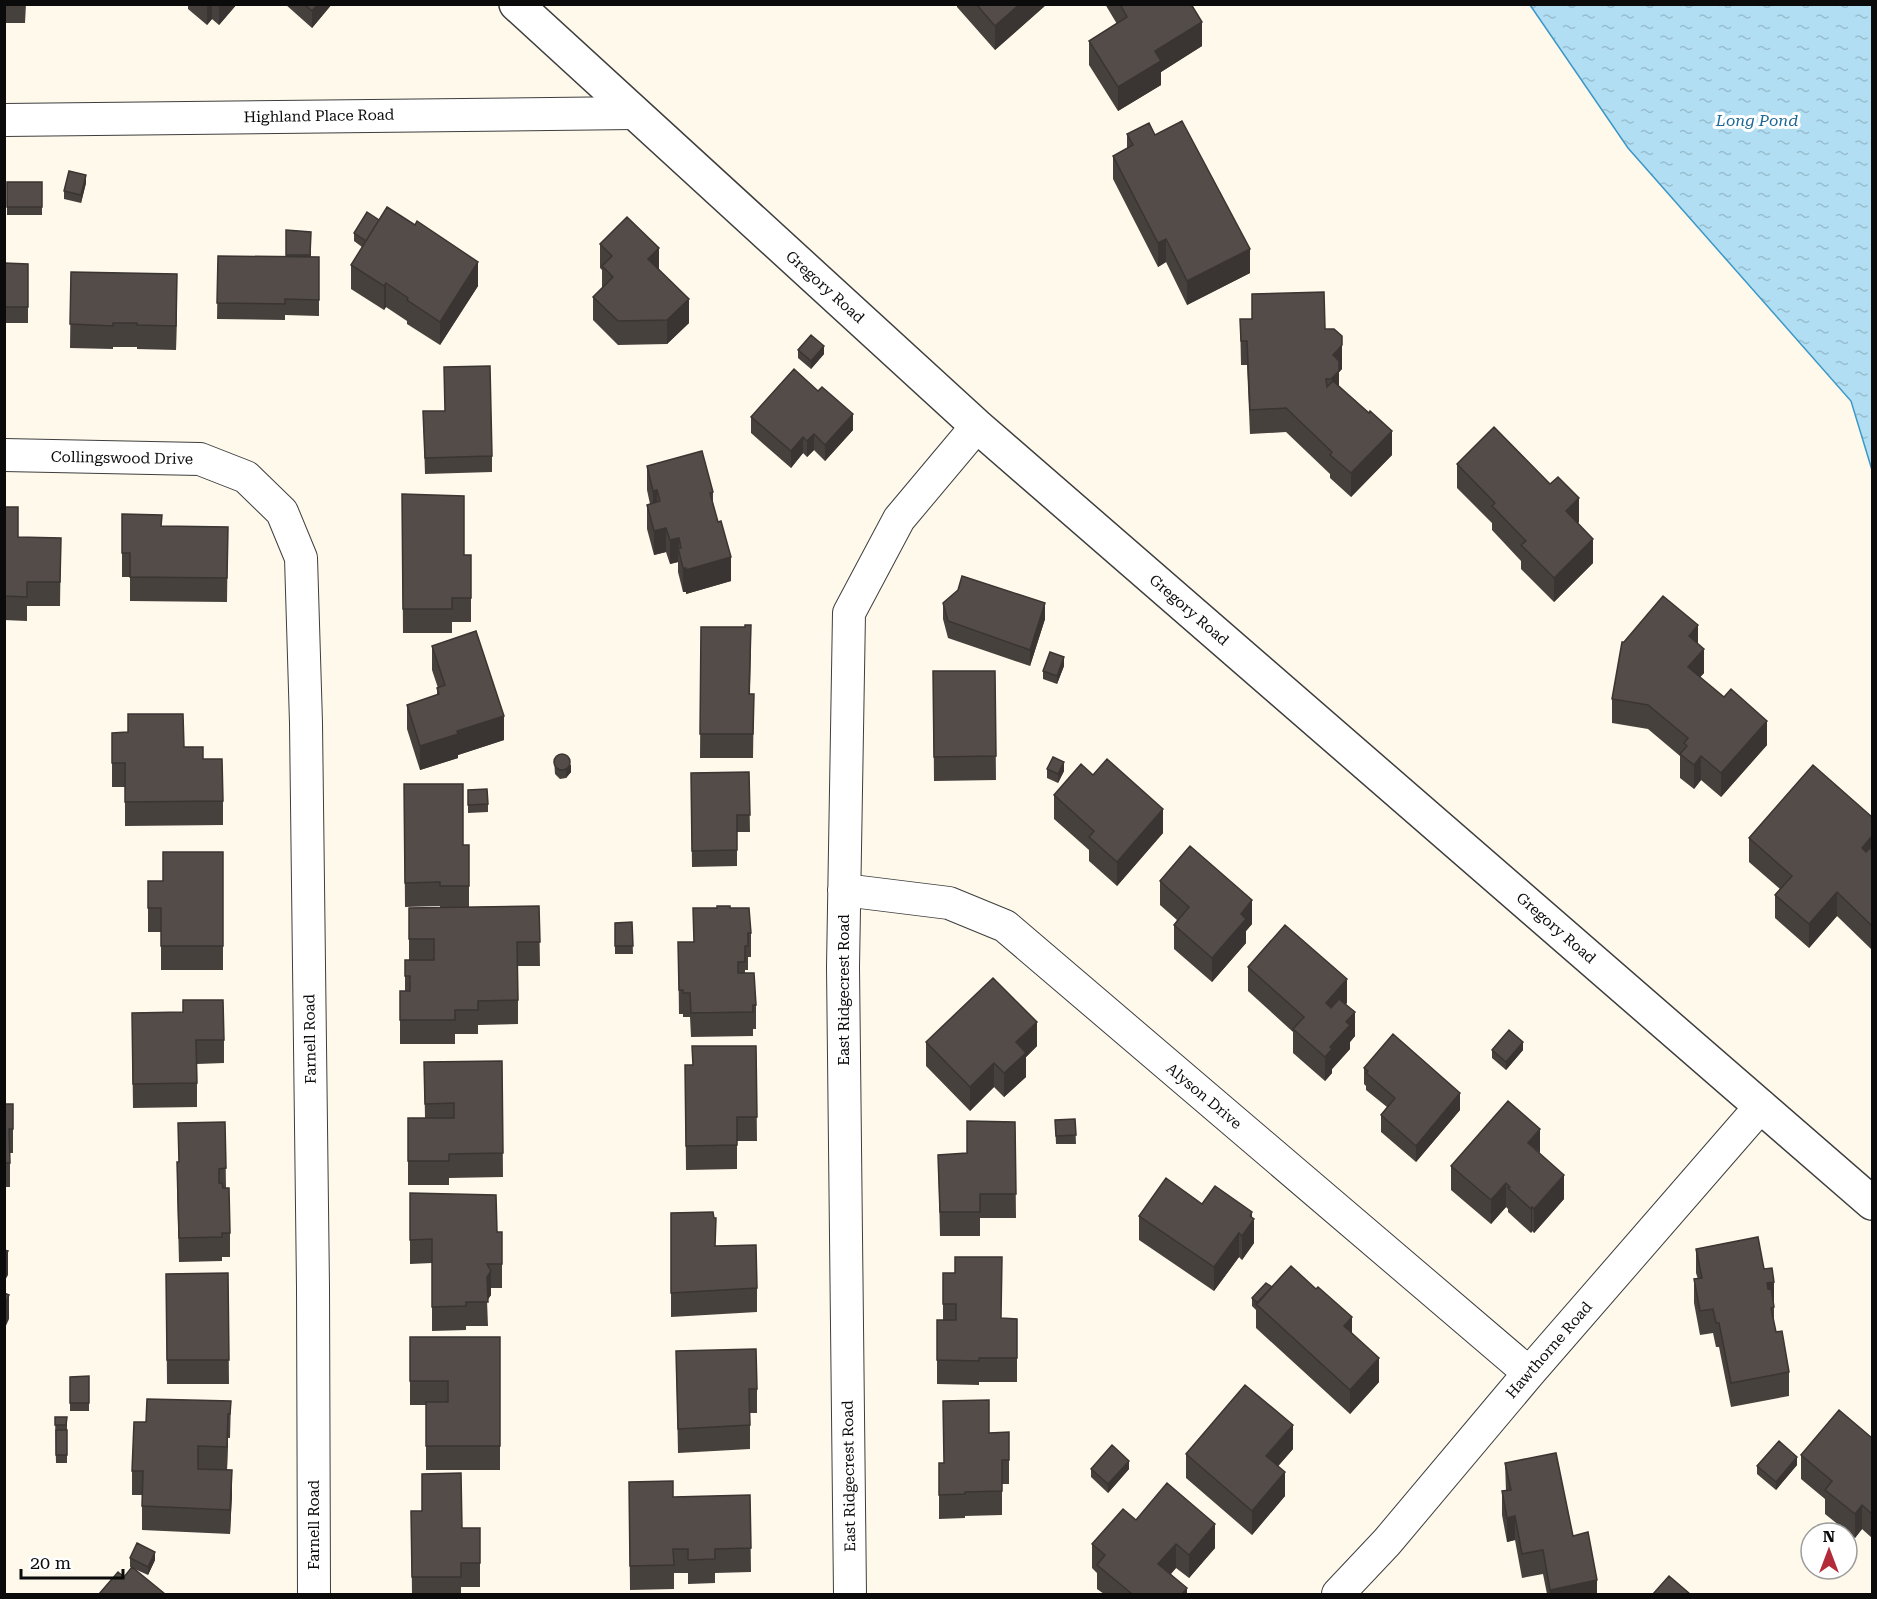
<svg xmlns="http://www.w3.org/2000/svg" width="1877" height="1599" font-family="'Roboto Serif',serif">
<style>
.water{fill:url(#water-ripples);stroke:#3c97c6;stroke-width:1.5}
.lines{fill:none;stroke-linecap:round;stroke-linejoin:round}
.minor-casing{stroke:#3e3e3e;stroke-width:34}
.tertiary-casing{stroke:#3e3e3e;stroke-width:36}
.minor{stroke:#fff;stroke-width:32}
.tertiary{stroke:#fff;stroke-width:33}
.wall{fill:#47413e}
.shaded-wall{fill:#3a3532}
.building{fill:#534c48;stroke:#3a3532;stroke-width:1.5}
.labels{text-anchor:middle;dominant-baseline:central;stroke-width:6;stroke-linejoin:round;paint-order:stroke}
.street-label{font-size:15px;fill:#0b0b0b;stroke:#fff}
.water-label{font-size:16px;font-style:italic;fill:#1c6795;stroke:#fff}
</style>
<defs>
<pattern id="water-ripples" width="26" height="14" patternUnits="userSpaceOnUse" patternTransform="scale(1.5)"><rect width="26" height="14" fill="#b1def3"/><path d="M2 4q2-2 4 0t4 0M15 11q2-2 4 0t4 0" fill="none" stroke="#97bdcf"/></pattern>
</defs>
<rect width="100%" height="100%" fill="#fef9ea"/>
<path class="water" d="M1530,5H1872V470L1851,401L1628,148Z"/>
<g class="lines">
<g class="minor-casing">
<path id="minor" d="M4,120L634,113
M4,455L200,459L246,477L282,512L301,558L306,723L313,1287L314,1594
M844,890L949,903L1005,926L1529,1373
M850,1594L843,967L849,613L899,519L977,426
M1338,1594L1387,1542L1529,1373L1761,1106"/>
</g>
<g class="tertiary-casing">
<path id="tertiary" d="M516,4L977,426L1872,1203"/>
</g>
<use href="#minor" class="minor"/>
<use href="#tertiary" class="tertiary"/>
</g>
<path class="wall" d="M4,4H26L25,23H4Z
M188,4H237L219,25L212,19L207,25L188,9Z
M285,4H332L312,28Z
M957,4H1047L995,50L957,7Z
M1105,4H1191L1202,46L1161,72V85L1118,111L1089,65V41L1117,24Z
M1127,134L1155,135L1250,273L1187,305L1166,262L1158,267L1113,179V156L1127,148Z
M7,182H42V215H7Z
M86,183L81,203L64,199V191Z
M286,230L311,232V257H319V316L285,315V320L217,319L218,256L286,257Z
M354,233L478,286L440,345L407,324V321L386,307L384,310L351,289V265L362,247L354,241Z
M600,244L659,269L689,323L667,344L618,345L593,320V297L602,288V270L600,268Z
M4,263L28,264V323H4Z
M71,272L177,298L176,350L137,349V347H113V349L70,348Z
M1240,319L1325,329L1342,369L1339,372V387L1392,455L1351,497L1330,478V474L1286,432L1250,434L1247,365H1241Z
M798,350L824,354L811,369L798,358Z
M423,411H445L492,456V472L425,474Z
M751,417L853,430L825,461L814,450L807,457L803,453L791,468L751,433Z
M1457,464L1579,522L1578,523L1593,563L1554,602L1521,569V561L1492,530V523L1457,488Z
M647,466L713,492V504L731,581L686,594V592H683L678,572V562L670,564L666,552L654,555L647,529V505L650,504L647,490Z
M402,494L464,555H471V622H452V633H403Z
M4,507L18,537L61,538L60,606H27V621L4,620Z
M122,514L162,526L228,527L227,602L130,601V577H122Z
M943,603L1045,619L1030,666L948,638L943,619Z
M701,627L751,648L750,694H754L753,758H700Z
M1624,642L1698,644L1704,673L1700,677L1767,745L1721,797L1701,780L1694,789L1680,778V756L1648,729L1612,723V699Z
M432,646L504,740L458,755V758L420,770L407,729V705L437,695V688H438L432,670Z
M1064,666L1057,684L1043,679V671Z
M933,671H995L996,780L934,781Z
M112,733L184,747L203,759L223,801V825L125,826V787H112Z
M554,759L571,772L566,778L560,779L555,774Z
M1047,769L1064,771L1058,783L1047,778Z
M749,772L750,832H737V866L692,867L691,773Z
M404,784L463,845H469V907L539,906L540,966H518V1024L478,1025V1034H455V1044H400V991H405V960H409V908L440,907V906L405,907Z
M468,790L488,804V812L468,813Z
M1054,795L1163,833L1117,886L1089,861V850L1054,819Z
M1872,817V950L1837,916L1809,948L1775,918V895L1780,889L1749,862V838Z
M223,852V970H161V932H148V881H163Z
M1160,881L1252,924L1246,931V943L1212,982L1174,949V925L1177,920L1160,905Z
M730,908L751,933V957H748V970H745V973L756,1005V1029H753V1036L691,1037L690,1017H683V1014H679L678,942H693Z
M632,922L633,954H615V923Z
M1248,967L1347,1003L1345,1004L1355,1036L1350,1042V1049L1332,1069V1073L1325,1081L1293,1053V1032L1248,991Z
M132,1037L224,1040V1063L197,1064V1107L133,1108Z
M926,1042L1037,1046L1026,1057V1077L1004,1097L994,1087L970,1111L926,1066Z
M756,1046L757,1141H737V1169L686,1170L685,1065H692Z
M1492,1050H1523L1506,1070L1492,1058Z
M502,1061L503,1177L449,1178V1185H408V1118H425L424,1062Z
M1364,1068L1460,1110L1416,1162L1381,1132V1115L1387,1107L1366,1090V1086L1364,1084Z
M4,1104H13V1153H10V1187H4Z
M1075,1119L1076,1144H1056L1055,1120Z
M225,1122L226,1188L230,1233V1257H222V1261L179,1262L177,1186V1162H179L178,1123Z
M1015,1122L1016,1218H980V1236H940L938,1155L967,1153Z
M1539,1153L1564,1199L1534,1233L1532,1231L1531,1233L1508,1212V1209L1506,1207L1491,1224L1451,1190V1166Z
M410,1193L497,1232H502V1288H491V1295L487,1300L488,1326H466V1330L432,1331V1263L410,1264Z
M1202,1204L1252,1217L1254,1243L1242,1260L1239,1257L1214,1291L1139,1240V1216Z
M671,1213L716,1246L757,1288V1312L671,1317Z
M1696,1249L1764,1269L1774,1282V1323L1776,1332L1789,1372V1396L1731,1407L1719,1347H1716L1713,1333L1700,1335L1694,1303V1279H1698L1696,1273Z
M228,1273L229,1384H167L166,1274Z
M943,1273L1001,1318L1017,1319V1382H979V1385L937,1384V1320H943Z
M1252,1298L1352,1333L1379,1382L1350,1414L1256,1328V1310L1252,1306Z
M410,1337H500V1470H426V1405H410Z
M676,1351L757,1389V1413H750V1449L678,1453Z
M89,1376V1411H70V1377Z
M231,1401L230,1438H228L227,1470L232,1494L230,1534L142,1530V1495H132V1471L146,1422Z
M55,1417H67V1463H56Z
M1009,1432V1484H1002V1515L965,1516V1518L939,1519V1463H944L989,1433Z
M1872,1438V1538L1862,1529L1855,1538L1825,1514V1499L1801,1479V1455Z
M1293,1449L1278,1466L1285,1496L1252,1535L1186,1478V1454Z
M1505,1463L1573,1536L1597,1594H1547L1543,1574L1522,1578L1515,1540L1507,1542L1502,1515V1491H1506Z
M1797,1465L1776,1490L1757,1474V1466Z
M1091,1469H1129L1108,1493L1091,1477Z
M629,1482L673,1497L750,1495L751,1572L715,1573V1583L688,1584V1573H674V1589L630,1590Z
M411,1511L462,1528H480V1587H461V1594H412Z
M1136,1520L1215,1548L1189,1578L1176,1568L1171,1574L1187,1594H1104L1097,1589V1573L1092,1568V1544Z
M130,1558L155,1560L148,1575L130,1567Z"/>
<path class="shaded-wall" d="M207,4H212V19L207,25Z
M219,4H237L219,25Z
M318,4H332L312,28V11Z
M1020,4H1047L995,50V26Z
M1202,22V46L1161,72V85L1118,111V87L1155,51Z
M86,175V183L81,203V195Z
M1166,239V262L1158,267V243Z
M659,248V272L648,259Z
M1250,249V273L1187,305V281Z
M478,262V286L440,345V322Z
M177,274V298L176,350V326Z
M386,283V307L384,310V286Z
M689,299V323L667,344V320Z
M1342,345V369L1339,372V395L1331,403L1333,355Z
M824,346V354L811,369V361Z
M853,414V430L825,461V445Z
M1392,431V455L1351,497V473Z
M814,434V450L807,457V441Z
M803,437V453L791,468V451Z
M657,490V514L653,515V491Z
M1579,498V522L1566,535V511Z
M666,528V552L654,555V531Z
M679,538L678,562L670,564V540Z
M1593,539V563L1554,602V578Z
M731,557V581L686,594V570Z
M683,568H686V592H683Z
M1045,603V619L1030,666V650Z
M1698,625V649L1689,636Z
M1704,649V673L1688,691V667Z
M1064,657V666L1057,684V676Z
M504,716V740L458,755V758L420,770V746L457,731Z
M1767,721V745L1721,797V773Z
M1701,756V780L1694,789V765Z
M1064,762V771L1058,783V774Z
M571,764V772L566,778V769Z
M1163,809V833L1117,886V862Z
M1872,836V860L1862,848Z
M1837,892V916L1809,948V924Z
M1252,900V924L1246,931V943L1212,982V958L1241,914Z
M1347,979V1003L1326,1027V1003Z
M1355,1012V1036L1350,1042V1049L1332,1069V1073L1325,1081V1057L1330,1047L1346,1022Z
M1037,1022V1046L1026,1057V1077L1004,1097V1073L1016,1042Z
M1523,1042V1050L1506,1070V1062Z
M994,1063V1087L970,1111V1087Z
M1460,1093V1110L1416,1162V1146Z
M1540,1129V1153L1528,1143Z
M1564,1175V1199L1534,1233V1209Z
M1506,1183V1207L1491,1224V1200Z
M1532,1207V1231L1531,1233V1209Z
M1252,1212V1221L1254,1219V1243L1242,1260V1236Z
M1239,1233V1257L1214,1291V1267Z
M8,1251V1275L4,1282V1258Z
M491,1271V1295L487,1301V1277Z
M1774,1282V1306L1767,1307V1283Z
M9,1295V1319L4,1330V1306Z
M1352,1317V1341L1344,1326Z
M1379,1358V1382L1350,1414V1390Z
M228,1414V1438L227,1470V1447Z
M1293,1425V1449L1266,1480V1456Z
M1797,1457V1465L1776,1490V1482Z
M1129,1461V1469L1108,1493V1484Z
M232,1470V1494L230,1534V1510Z
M1285,1472V1496L1252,1535V1511Z
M1862,1505V1529L1855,1538V1514Z
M1515,1516V1540L1507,1542V1518Z
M1215,1524V1548L1189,1578V1555Z
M1176,1544V1568L1158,1588V1564Z
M155,1552V1560L148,1575V1567Z
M1597,1580V1594H1550V1590Z
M1187,1588V1594H1182Z"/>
<path class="building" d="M304,4H318L312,11Z
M976,4H1020L995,26Z
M1120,4H1191L1202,22L1155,51L1161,61L1118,87L1089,41L1127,17Z
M1182,121L1250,249L1187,281L1166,239L1158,243L1113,156L1133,145L1127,134L1149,123L1155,135Z
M69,171L86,175L81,195L64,191Z
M7,182H42V207H7Z
M387,207L415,225L417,221L478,262L440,322L407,300L408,298L386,283L384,286L351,265Z
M367,212L379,220L366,241L354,233Z
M627,217L659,248L648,259L689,299L667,320L618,321L593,297L613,277L602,266L612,256L600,244Z
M286,230L311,232L310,255H286Z
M218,256L319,257V300L285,299V304L217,303Z
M4,263L28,264V307H4Z
M71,272L177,274L176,326L137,325V323H113V326L70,324Z
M1324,292L1325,329H1334L1342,336V345L1333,355L1339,361V371L1331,379H1326L1327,387L1333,381L1369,413L1370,411L1392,431L1351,473L1330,455L1332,452L1286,408L1250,410L1247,341H1241L1240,319H1252V294Z
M811,335L824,346L811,361L798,350Z
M490,366L492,456L425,458L423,411H445L444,367Z
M794,369L818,391L822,387L853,414L825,445L814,434L807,441L803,437L791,451L751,417Z
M1494,427L1550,484L1558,477L1579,498L1566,511L1593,539L1554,578L1521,545L1526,541L1492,506L1495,503L1457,464Z
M702,451L713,492L710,493L718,522L721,521L731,557L686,570V568H683L678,548H681L679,538L670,540L666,528L654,531L647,505L660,501L657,490L653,491L647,466Z
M402,494L464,496V555H471V598H452V609H403Z
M4,507H18V537L61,538L60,582H27V597L4,596Z
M122,514L162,515L161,526L228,527L227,578L130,577V553H122Z
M962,576L1045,603L1030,650L948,621L943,603L958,590Z
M1663,596L1698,625L1689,636L1704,649L1688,667L1724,697L1731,689L1767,721L1721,773L1701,756L1694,765L1680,754L1687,746L1684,743L1688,738L1648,705L1612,699L1622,642H1624Z
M745,625H751L749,694H754L753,734H700L701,627H745Z
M476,631L504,716L457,731L458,734L420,746L407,705L439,694L437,688L445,685L432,646Z
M1050,652L1064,657L1057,676L1043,671Z
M933,671H995L996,756L934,757Z
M128,714H183L184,747H203V759H222L223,801L125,802V763H112V733L128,732Z
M554 762a8 8 0 1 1 16 0a8 8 0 1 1-16 0Z
M1053,757L1064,762L1058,774L1047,769Z
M1107,759L1163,809L1117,862L1089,837L1094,831L1054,795L1081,764L1093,775Z
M1813,765L1872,817V836L1862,848L1866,852L1870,848L1872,850V926L1837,892L1809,924L1775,895L1792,876L1749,838Z
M749,772L750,815H737V850L692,851L691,773Z
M404,784H463V845H469V886H440V882L405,883Z
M487,789L488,804L468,805V790Z
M1190,846L1252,900L1241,914L1246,919L1212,958L1174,925L1189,907L1160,881Z
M163,852H223V946H161V908H148V881H163Z
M539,906L540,942H517L518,1000L478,1001V1010H455V1020H400V991H410V976H405V960H434V939H409V908Z
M717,906H730V908H749L751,933H748V946H745V962H738V973H754L756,1005H753V1012L691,1013L690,993H683V990H679L678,942H694L693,908H717Z
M632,922L633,946H615V923Z
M1285,925L1347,979L1326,1003L1331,1008L1339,999L1355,1012L1346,1022L1350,1025L1330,1047L1332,1049L1325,1057L1293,1029L1304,1017L1248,967Z
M993,978L1037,1022L1016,1042L1026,1053L1004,1073L994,1063L970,1087L926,1042Z
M183,1000H223L224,1040H196L197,1083L133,1084L132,1013L183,1012Z
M1509,1030L1523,1042L1506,1062L1492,1050Z
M1393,1034L1460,1093L1416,1146L1381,1115L1395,1098L1366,1073L1368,1071L1364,1068Z
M692,1046H756L757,1117H737V1145L686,1146L685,1065H693Z
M502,1061L503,1153L449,1154V1161H408V1118H454V1103L425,1104L424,1062Z
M1508,1101L1540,1129L1528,1143L1564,1175L1534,1209L1532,1207L1531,1209L1508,1188L1510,1187L1506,1183L1491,1200L1451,1166Z
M4,1104H13V1129H9L10,1163H4Z
M1075,1119L1076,1135L1056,1136L1055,1120Z
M967,1121L1015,1122L1016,1194H980V1212H940L938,1155L967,1153Z
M225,1122L226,1168L219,1169V1183H222L223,1188H229L230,1233H222V1237L179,1238L177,1162H179L178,1123Z
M1166,1178L1202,1204L1215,1186L1252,1212L1250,1216L1254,1219L1242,1236L1239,1233L1214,1267L1139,1216Z
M410,1193L496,1195L497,1232H502V1264H487L491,1271L487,1277L488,1302H466V1306L432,1307V1239L410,1240Z
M713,1212L714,1218H716L715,1246L756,1245L757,1288L671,1293V1213Z
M1758,1237L1764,1269L1772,1268L1774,1282L1767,1283L1768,1289L1771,1288L1774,1307L1771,1308L1776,1332L1782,1331L1789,1372L1731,1383L1719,1323H1716L1713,1309L1700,1311L1694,1279L1702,1278L1696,1249Z
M4,1250L8,1251L4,1258Z
M955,1257H1002L1001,1318L1017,1319V1358H979V1361L937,1360V1320H956V1304H943V1273H955Z
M1291,1266L1316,1289L1318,1287L1352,1317L1344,1326L1379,1358L1350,1390L1256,1304Z
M228,1273L229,1360H167L166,1274Z
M1266,1283L1272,1287L1258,1303L1252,1298Z
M4,1293L9,1295L4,1306Z
M410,1337H500V1446H426V1402H448V1381H410Z
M756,1349L757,1389H749L750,1425L678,1429L676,1351Z
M89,1376V1403H70V1377Z
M1245,1385L1293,1425L1266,1456L1285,1472L1252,1511L1186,1454Z
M147,1399L231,1401L230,1414H228L227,1447L198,1446V1469L232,1470L230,1510L142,1506L143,1471H132L134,1422H146Z
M989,1400V1433L1009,1432V1460H1002V1491L965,1492V1494L939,1495V1463H944L943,1401Z
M1839,1410L1872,1438V1514L1862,1505L1855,1514L1825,1490L1832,1481L1801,1455Z
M55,1417H67L66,1425H55Z
M56,1430H67V1455H56Z
M1779,1441L1797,1457L1776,1482L1757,1466Z
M1112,1445L1129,1461L1108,1484L1091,1469Z
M1556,1453L1573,1536L1588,1532L1597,1580L1550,1590L1543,1550L1522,1554L1515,1516L1507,1518L1502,1491L1511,1490L1505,1463Z
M461,1473L462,1528H480V1563H461V1577H412L411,1511H422V1474Z
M673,1481V1497L750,1495L751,1548L715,1549V1559L688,1560V1549H673L674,1565L630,1566L629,1482Z
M1167,1483L1215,1524L1189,1555L1176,1544L1158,1564L1187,1588L1182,1594H1132L1097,1565L1105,1555L1092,1544L1123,1509L1136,1520Z
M137,1543L155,1552L148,1567L130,1558Z
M132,1567L165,1594H99L118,1572L124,1577Z
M1669,1576L1690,1594H1653Z"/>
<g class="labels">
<g class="street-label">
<text transform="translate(319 116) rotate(-1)">Highland Place Road</text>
<text transform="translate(825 287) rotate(42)">Gregory Road</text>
<text transform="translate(122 458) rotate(1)">Collingswood Drive</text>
<text transform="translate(1189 610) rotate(41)">Gregory Road</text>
<text transform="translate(1556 928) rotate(41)">Gregory Road</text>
<text transform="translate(844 990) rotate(-90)">East Ridgecrest Road</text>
<text transform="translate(310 1039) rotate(-91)">Farnell Road</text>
<text transform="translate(1204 1096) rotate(40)">Alyson Drive</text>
<text transform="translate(1549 1350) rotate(-49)">Hawthorne Road</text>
<text transform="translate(849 1476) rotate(-91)">East Ridgecrest Road</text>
<text transform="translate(314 1525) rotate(-90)">Farnell Road</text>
</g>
<g class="water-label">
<text x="1757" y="120">Long Pond</text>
</g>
</g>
<rect width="1877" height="1599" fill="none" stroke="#0b0b0b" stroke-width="12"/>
<g transform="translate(1829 1551)"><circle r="28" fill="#ffffff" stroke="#9d9d9d" stroke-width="1.5"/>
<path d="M0-4.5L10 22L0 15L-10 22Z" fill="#b32b39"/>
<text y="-9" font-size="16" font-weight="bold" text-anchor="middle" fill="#0b0b0b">N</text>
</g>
<path d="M21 1569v9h102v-9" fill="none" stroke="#0b0b0b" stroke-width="3"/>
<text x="30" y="1569" font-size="18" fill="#0b0b0b" stroke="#ffffff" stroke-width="4.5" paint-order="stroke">20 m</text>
</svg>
